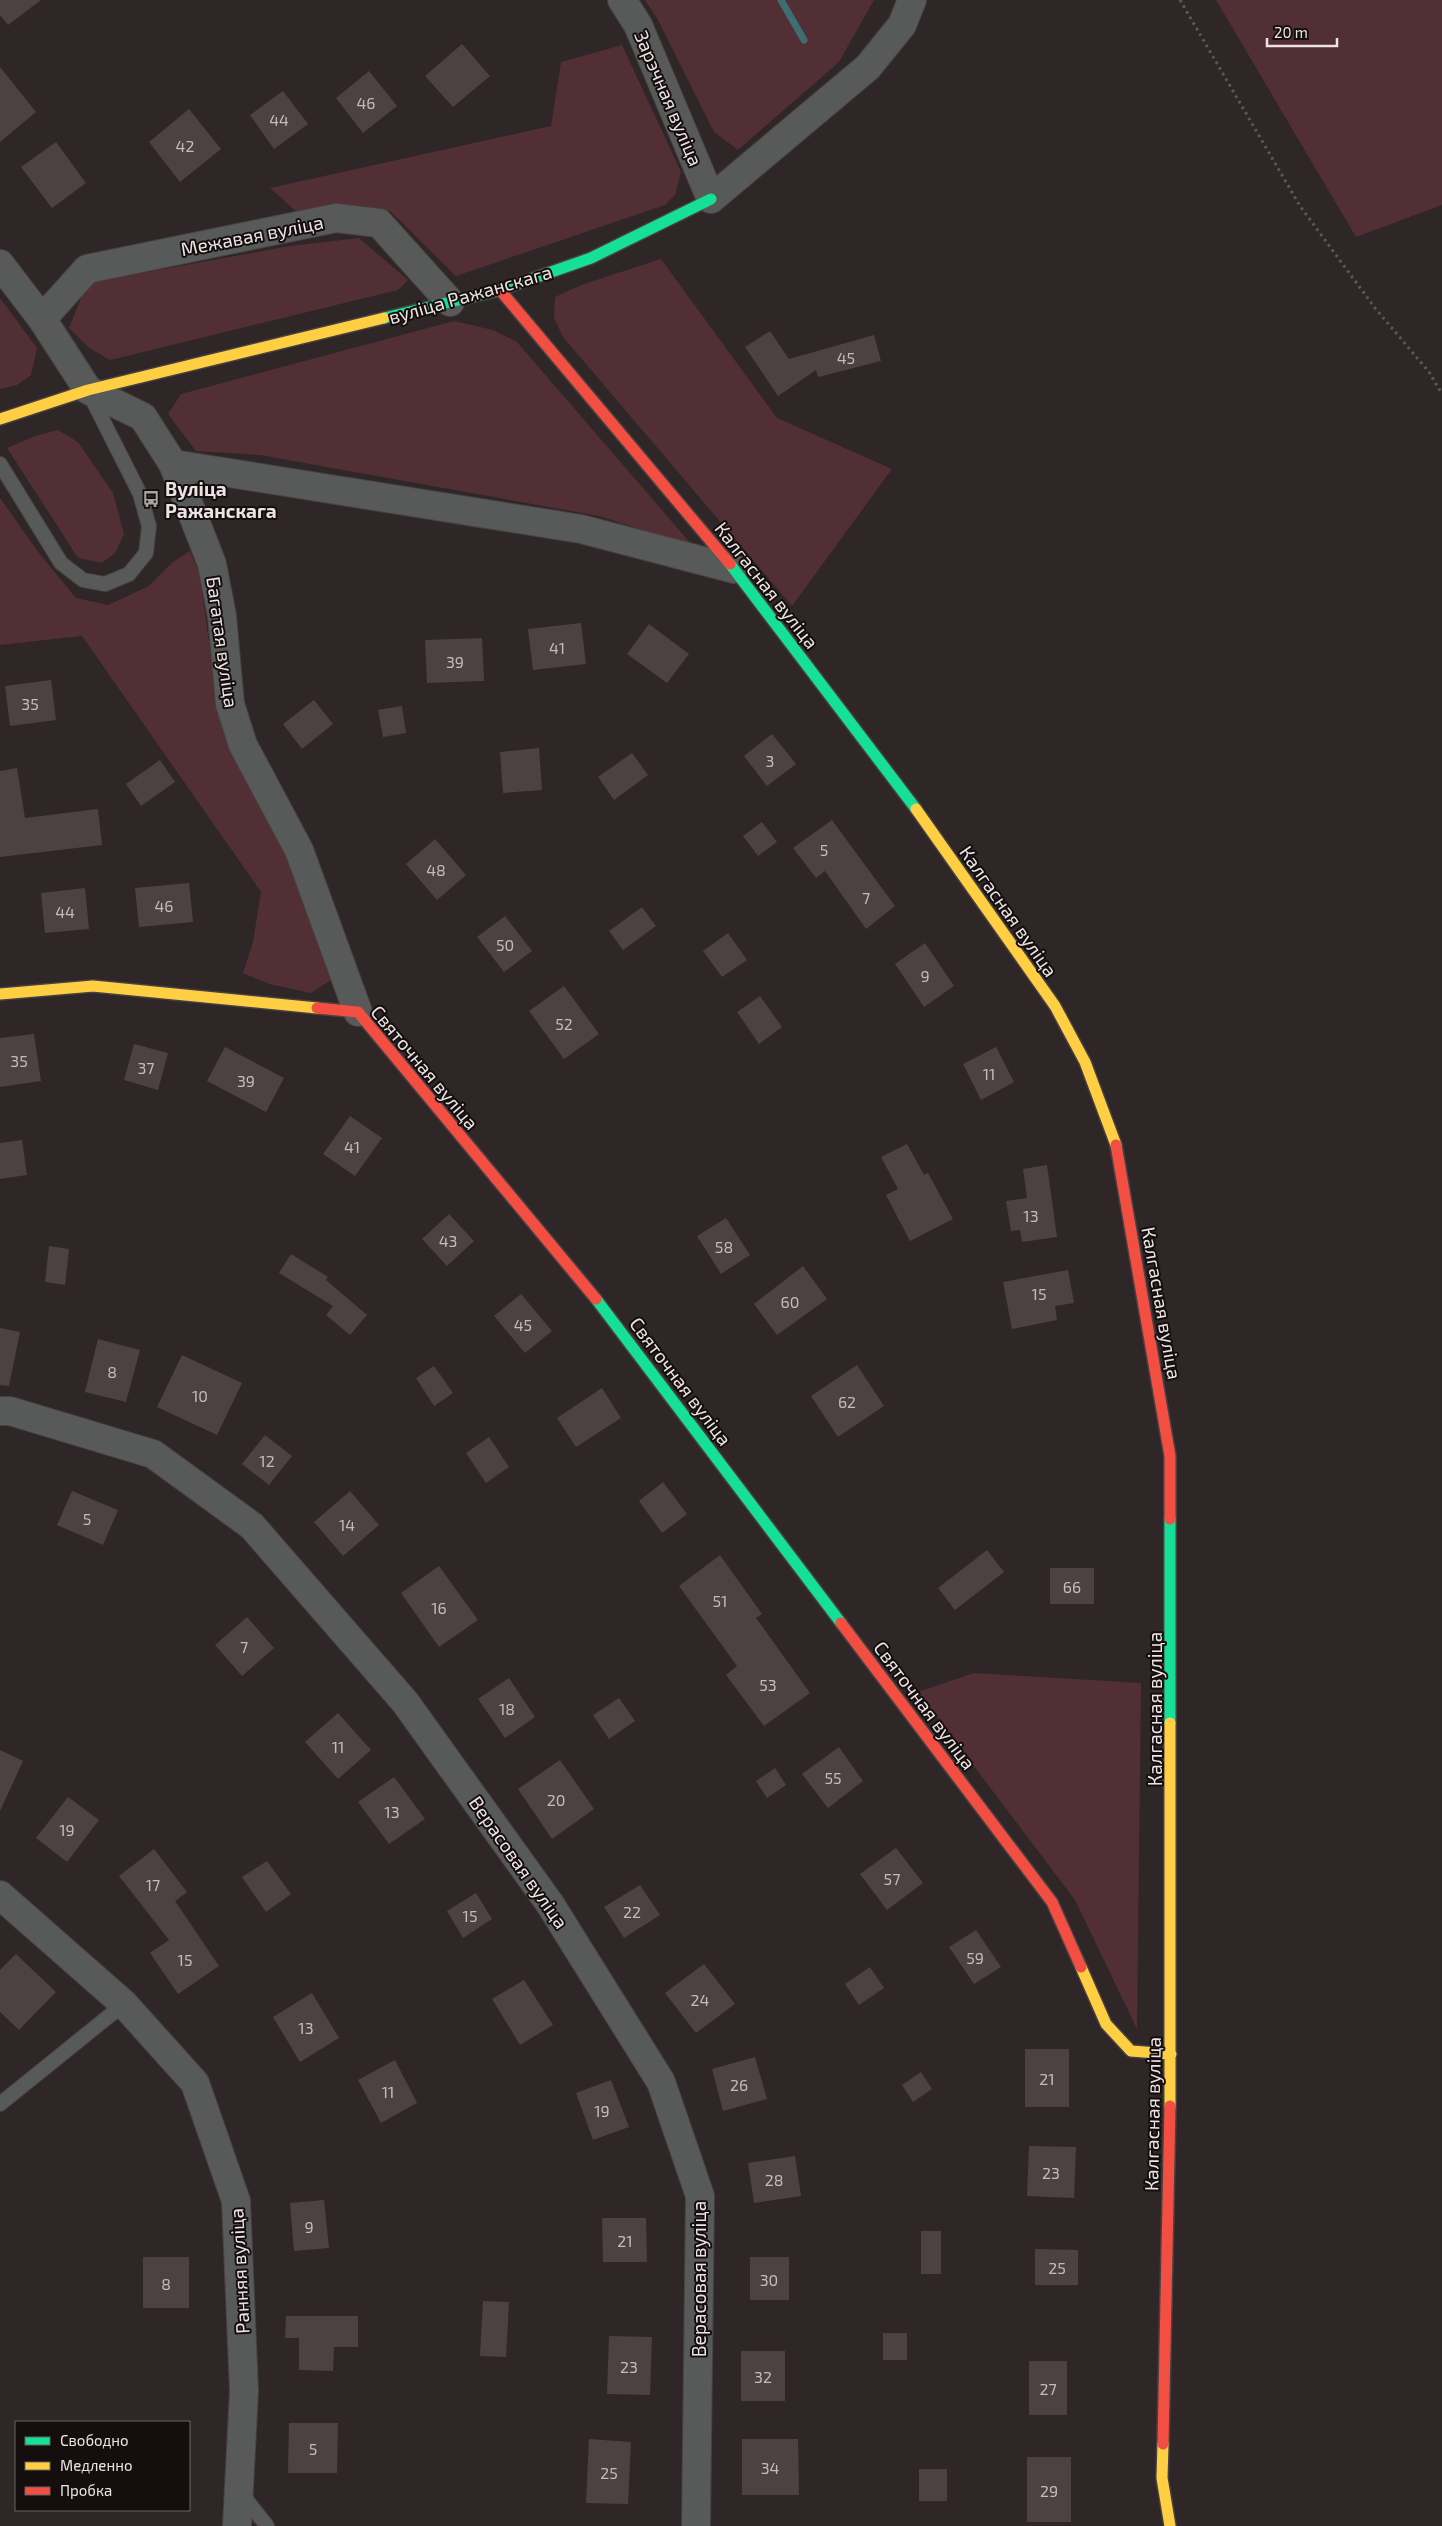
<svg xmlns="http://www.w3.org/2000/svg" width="1442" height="2526" font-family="'Exo 2',sans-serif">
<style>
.green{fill:#512f35}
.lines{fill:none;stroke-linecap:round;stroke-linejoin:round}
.stream{stroke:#3d6f72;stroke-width:7}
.building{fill:#4d4243}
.lane-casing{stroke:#484142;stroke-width:16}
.street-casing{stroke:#484142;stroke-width:30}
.fast-casing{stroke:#484142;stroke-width:14}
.slow-casing{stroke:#484142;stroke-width:14}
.jam-casing{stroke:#484142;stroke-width:14}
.path{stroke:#5b5a5a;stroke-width:3;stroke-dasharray:2.5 4;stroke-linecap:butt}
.lane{stroke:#585959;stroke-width:14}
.street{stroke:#585959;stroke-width:28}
.fast{stroke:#16e098;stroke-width:11}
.slow{stroke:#ffcf43;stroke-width:11}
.jam{stroke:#f24e42;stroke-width:11}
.labels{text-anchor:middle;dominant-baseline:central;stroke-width:4;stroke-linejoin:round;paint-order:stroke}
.number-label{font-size:16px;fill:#c5bbbc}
.street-label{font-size:19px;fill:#ede3e4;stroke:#140e0f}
.poi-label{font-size:19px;font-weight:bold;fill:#ede3e4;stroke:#140e0f;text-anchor:start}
</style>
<rect width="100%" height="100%" fill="#2e2627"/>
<path class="green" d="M645,0H874L839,62L738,150L714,132L658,20Z
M1216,0H1442V205L1356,237Z
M622,45L681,172L675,195L665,205L456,276L390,211L358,205L298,213L270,188L551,126L561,62Z
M359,238L408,280L398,290L110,360L88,347L69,328L87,283L290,246Z
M661,259L777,418L892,469L792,606L563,337L554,318L555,297L581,285Z
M0,298L37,348L31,375L17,385L0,389Z
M454,321L493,330L517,342L693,546L599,516L260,455L196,451L168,414L181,394Z
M58,430L78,442L113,493L124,534L116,552L102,563L78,558L7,448L35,436Z
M0,498L39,553L76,598L108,605L149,586L173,562L190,551L200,575L219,717L296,869L333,979L311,993L269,984L243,973L253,942L261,892L82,636L0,645Z
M974,1673L1141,1683L1137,2029L1075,1900L918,1692Z"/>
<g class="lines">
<path class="stream" d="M781,0L804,40"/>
</g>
<path class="building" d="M0,0H41L8,25L0,15Z
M462,44L490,76L453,107L425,76Z
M0,67L36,112L0,142Z
M369,71L397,106L363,133L336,98Z
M283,91L308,124L274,149L250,115Z
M189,109L221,149L180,182L149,142Z
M56,142L86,183L52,208L21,167Z
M770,331L789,359L874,335L881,361L818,377L816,370L778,396L745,347Z
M581,623L586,664L533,670L528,629Z
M649,624L689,654L667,683L627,654Z
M482,638L484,681L427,683L425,640Z
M51,680L56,720L10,726L5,686Z
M314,700L333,724L302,749L283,724Z
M402,706L406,733L383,737L378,710Z
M772,734L796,764L767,786L744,756Z
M539,748L542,790L503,793L500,752Z
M632,753L648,775L614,800L598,777Z
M160,760L175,782L141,806L126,784Z
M17,768L25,818L98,809L102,845L0,857V771Z
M832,820L895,906L866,929L825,871L816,878L793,848Z
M762,822L777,842L758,856L743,836Z
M435,839L466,875L437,900L406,864Z
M189,883L193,922L139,927L135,888Z
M85,888L89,929L45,933L41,893Z
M642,907L656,926L623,950L609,931Z
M505,916L532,951L504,972L477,937Z
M728,933L747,960L722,977L703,951Z
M925,943L954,986L924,1007L895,964Z
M564,986L599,1034L564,1059L529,1011Z
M760,996L782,1027L759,1044L737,1012Z
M34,1034L41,1081L0,1087V1038Z
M134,1044L168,1053L158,1090L124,1080Z
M225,1047L284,1078L266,1112L207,1081Z
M996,1047L1014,1082L981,1100L963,1064Z
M350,1116L382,1138L355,1176L323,1154Z
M22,1140L27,1175L0,1179V1143Z
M907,1144L924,1175L928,1173L953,1219L910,1241L886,1195L898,1189L881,1157Z
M1047,1165L1057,1237L1022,1242L1020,1230L1011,1231L1006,1201L1027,1198L1023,1169Z
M449,1214L474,1241L447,1266L422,1239Z
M726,1218L750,1255L721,1274L697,1236Z
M49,1246L69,1249L65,1285L45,1282Z
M291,1254L328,1277L326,1280L367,1315L350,1335L326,1315L333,1306L279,1273Z
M803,1266L827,1299L777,1335L754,1304Z
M1068,1270L1074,1303L1055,1306L1057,1320L1012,1329L1003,1282Z
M521,1294L552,1331L525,1353L494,1316Z
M0,1328L20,1332L9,1386L0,1385Z
M98,1339L140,1350L126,1402L85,1392Z
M182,1355L242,1383L217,1435L157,1407Z
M857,1365L884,1406L838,1437L811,1396Z
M434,1366L453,1393L434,1406L416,1378Z
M602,1388L621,1418L576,1447L557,1418Z
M265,1435L292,1456L269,1485L242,1464Z
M489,1437L509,1467L486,1483L466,1453Z
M663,1482L687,1514L662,1533L639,1501Z
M72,1491L118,1510L103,1545L57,1525Z
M350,1491L379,1525L343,1556L314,1522Z
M987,1550L1004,1572L955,1610L938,1588Z
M720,1555L762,1614L756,1618L810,1693L764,1726L726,1675L737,1666L679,1586Z
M439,1566L478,1620L439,1647L401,1593Z
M1050,1568H1094V1604H1050Z
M247,1617L274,1648L242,1676L215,1645Z
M509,1678L535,1717L505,1738L478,1699Z
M619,1698L635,1721L609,1739L593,1715Z
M338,1713L371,1750L338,1779L305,1742Z
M839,1747L863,1781L828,1808L802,1774Z
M0,1750L23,1761L0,1811Z
M560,1760L594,1809L552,1839L518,1789Z
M775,1768L786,1785L767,1798L756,1781Z
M394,1777L425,1819L389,1844L358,1802Z
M68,1797L99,1820L67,1862L36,1838Z
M896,1848L923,1883L887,1910L860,1874Z
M154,1849L187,1892L175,1901L219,1966L178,1994L150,1953L169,1940L119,1876Z
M267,1861L291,1894L266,1912L242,1877Z
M640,1885L660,1915L624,1938L604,1907Z
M476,1893L492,1919L463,1938L447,1911Z
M976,1930L1001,1967L974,1984L949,1947Z
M16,1954L56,1992L19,2030L0,2012V1970Z
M704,1964L735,2004L696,2033L665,1993Z
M870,1967L884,1988L859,2005L845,1984Z
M524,1980L553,2025L520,2045L492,1999Z
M312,1993L339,2038L300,2062L273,2017Z
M1025,2049H1069V2107H1025Z
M755,2057L767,2099L723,2111L712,2069Z
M395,2060L417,2103L381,2123L358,2080Z
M921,2072L932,2089L913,2102L902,2085Z
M611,2080L629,2127L593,2140L576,2093Z
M1029,2146L1076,2147L1074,2198L1027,2196Z
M795,2156L801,2196L754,2203L748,2163Z
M324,2200L329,2248L294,2251L290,2203Z
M602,2218H646L647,2262H603Z
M921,2231H941V2274H921Z
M1035,2249L1078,2250V2285H1035Z
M143,2257H189V2308H143Z
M750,2257H789V2300H750Z
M483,2301L509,2302L506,2357L480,2356Z
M286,2316H358V2347H334L333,2371L299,2370V2338H285Z
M883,2333H907V2360H883Z
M609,2336L652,2337L650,2395L607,2394Z
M741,2351H785V2401H741Z
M1029,2361H1067V2415H1029Z
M289,2423H338L337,2473H288Z
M589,2439L631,2442L628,2504L586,2503Z
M742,2439H798L799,2495H742Z
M1027,2457H1071V2522H1027Z
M919,2469H947V2501H919Z"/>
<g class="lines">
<g class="lane-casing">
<path id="lane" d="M0,464L61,563L83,580L105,584L129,574L146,553L149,526L140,494L90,395
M0,2104L124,2004
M241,2493L267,2526"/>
</g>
<g class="street-casing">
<path id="street" d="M622,0L638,25L711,199L868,67L902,25L912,0
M0,264L42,319L88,390L143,417L173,464L212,564L222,616L230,704L243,745L299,850L358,1012
M42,319L87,269L336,218L379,223L450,302
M173,464L581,529L734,569
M0,1411H10L153,1454L252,1526L405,1702L550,1904L661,2082L700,2196L696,2526
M0,1895L124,2004L195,2083L236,2201L244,2391L237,2526"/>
</g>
<g class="fast-casing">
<path id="fast" d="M384,318L500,290L591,258L711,199
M730,564L916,809
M596,1299L841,1623
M1170,1519V1723"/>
</g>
<g class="slow-casing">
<path id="slow" d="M0,419L88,390L384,318
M916,809L1055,1006L1085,1062L1116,1145
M0,994L93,986L317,1008
M1081,1967L1106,2024L1131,2051L1171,2054
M1170,2106V1723
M1163,2444L1162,2478L1170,2526"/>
</g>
<g class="jam-casing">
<path id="jam" d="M500,290L730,564
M317,1008L358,1012L596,1299
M1116,1145L1170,1456V1519
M841,1623L1052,1902L1081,1967
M1163,2444L1170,2106"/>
</g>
<path class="path" d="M1180,0L1300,206L1375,308L1429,372L1442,394"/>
<use href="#lane" class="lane"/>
<use href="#street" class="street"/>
<use href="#fast" class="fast"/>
<use href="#slow" class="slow"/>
<use href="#jam" class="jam"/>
</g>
<defs>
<g id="bus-bare" transform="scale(1.35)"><path d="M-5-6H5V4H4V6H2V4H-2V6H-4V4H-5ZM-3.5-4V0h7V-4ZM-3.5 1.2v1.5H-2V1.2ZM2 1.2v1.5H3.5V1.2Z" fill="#aaa1a2" stroke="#140e0f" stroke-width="2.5" paint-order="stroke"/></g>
</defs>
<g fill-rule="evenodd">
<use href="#bus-bare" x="151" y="499"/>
</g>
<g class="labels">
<g class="number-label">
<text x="366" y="102">46</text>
<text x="279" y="119">44</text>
<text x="185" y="145">42</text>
<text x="846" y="357">45</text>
<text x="557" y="647">41</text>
<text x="455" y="661">39</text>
<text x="30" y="703">35</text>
<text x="770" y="760">3</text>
<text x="824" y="849">5</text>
<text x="436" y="869">48</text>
<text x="866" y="897">7</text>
<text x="164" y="905">46</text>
<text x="65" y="911">44</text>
<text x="505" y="944">50</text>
<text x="925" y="975">9</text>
<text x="564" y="1023">52</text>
<text x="19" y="1060">35</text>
<text x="146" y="1067">37</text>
<text x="989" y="1073">11</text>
<text x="246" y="1080">39</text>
<text x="352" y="1146">41</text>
<text x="1031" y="1215">13</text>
<text x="448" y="1240">43</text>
<text x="724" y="1246">58</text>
<text x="1039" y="1293">15</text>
<text x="790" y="1301">60</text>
<text x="523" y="1324">45</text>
<text x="112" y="1371">8</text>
<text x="200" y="1395">10</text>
<text x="847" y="1401">62</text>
<text x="267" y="1460">12</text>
<text x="87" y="1518">5</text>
<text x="347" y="1524">14</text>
<text x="1072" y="1586">66</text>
<text x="720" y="1600">51</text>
<text x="439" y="1607">16</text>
<text x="244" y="1646">7</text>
<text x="768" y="1684">53</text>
<text x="507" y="1708">18</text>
<text x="338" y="1746">11</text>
<text x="833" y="1777">55</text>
<text x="556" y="1799">20</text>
<text x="392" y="1811">13</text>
<text x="67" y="1829">19</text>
<text x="892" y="1878">57</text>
<text x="153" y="1884">17</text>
<text x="632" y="1911">22</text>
<text x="470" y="1915">15</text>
<text x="975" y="1957">59</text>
<text x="185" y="1959">15</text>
<text x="700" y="1999">24</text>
<text x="306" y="2027">13</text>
<text x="1047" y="2078">21</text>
<text x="739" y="2084">26</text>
<text x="388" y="2091">11</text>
<text x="602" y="2110">19</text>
<text x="1051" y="2172">23</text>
<text x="774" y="2179">28</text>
<text x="309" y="2226">9</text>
<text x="625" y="2240">21</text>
<text x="1057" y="2267">25</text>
<text x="769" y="2279">30</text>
<text x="166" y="2283">8</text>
<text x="629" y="2366">23</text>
<text x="763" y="2376">32</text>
<text x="1048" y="2388">27</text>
<text x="313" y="2448">5</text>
<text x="770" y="2467">34</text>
<text x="609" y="2472">25</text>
<text x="1049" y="2490">29</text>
</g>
<g class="street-label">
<text transform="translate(669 98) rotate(67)">Зарэчная вуліца</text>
<text transform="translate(252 235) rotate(-11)">Межавая вуліца</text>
<text transform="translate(470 294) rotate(-16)">вуліца Ражанскага</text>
<text transform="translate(767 585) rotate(52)">Калгасная вуліца</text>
<text transform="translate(223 642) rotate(82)">Багатая вуліца</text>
<text transform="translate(1009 911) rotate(55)">Калгасная вуліца</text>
<text transform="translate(425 1067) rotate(50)">Святочная вуліца</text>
<text transform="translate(1162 1303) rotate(80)">Калгасная вуліца</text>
<text transform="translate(681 1381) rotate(53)">Святочная вуліца</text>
<text transform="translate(925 1705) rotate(53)">Святочная вуліца</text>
<text transform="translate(1154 1709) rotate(-90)">Калгасная вуліца</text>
<text transform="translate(519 1862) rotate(55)">Верасовая вуліца</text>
<text transform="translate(1152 2114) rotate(-89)">Калгасная вуліца</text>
<text transform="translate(239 2271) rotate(-93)">Ранняя вуліца</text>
<text transform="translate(698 2279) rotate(-90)">Верасовая вуліца</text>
</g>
<g class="poi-label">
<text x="165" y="488">Вуліца<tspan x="165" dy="22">Ражанскага</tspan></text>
</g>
</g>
<rect x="15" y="2421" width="175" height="90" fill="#140e0f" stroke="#6b6364"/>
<rect x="25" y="2437" width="25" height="8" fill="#16e098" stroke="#6b6364"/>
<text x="60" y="2446" font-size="15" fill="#ede3e4">Свободно</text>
<rect x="25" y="2462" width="25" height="8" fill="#ffcf43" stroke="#6b6364"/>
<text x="60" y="2471" font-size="15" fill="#ede3e4">Медленно</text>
<rect x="25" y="2487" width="25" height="8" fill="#f24e42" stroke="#6b6364"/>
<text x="60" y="2496" font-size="15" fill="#ede3e4">Пробка</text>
<path d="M1267 38v8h70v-8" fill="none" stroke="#ede3e4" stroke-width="2.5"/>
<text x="1274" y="38" font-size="15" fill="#ede3e4" stroke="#140e0f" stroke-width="4" paint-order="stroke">20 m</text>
</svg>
